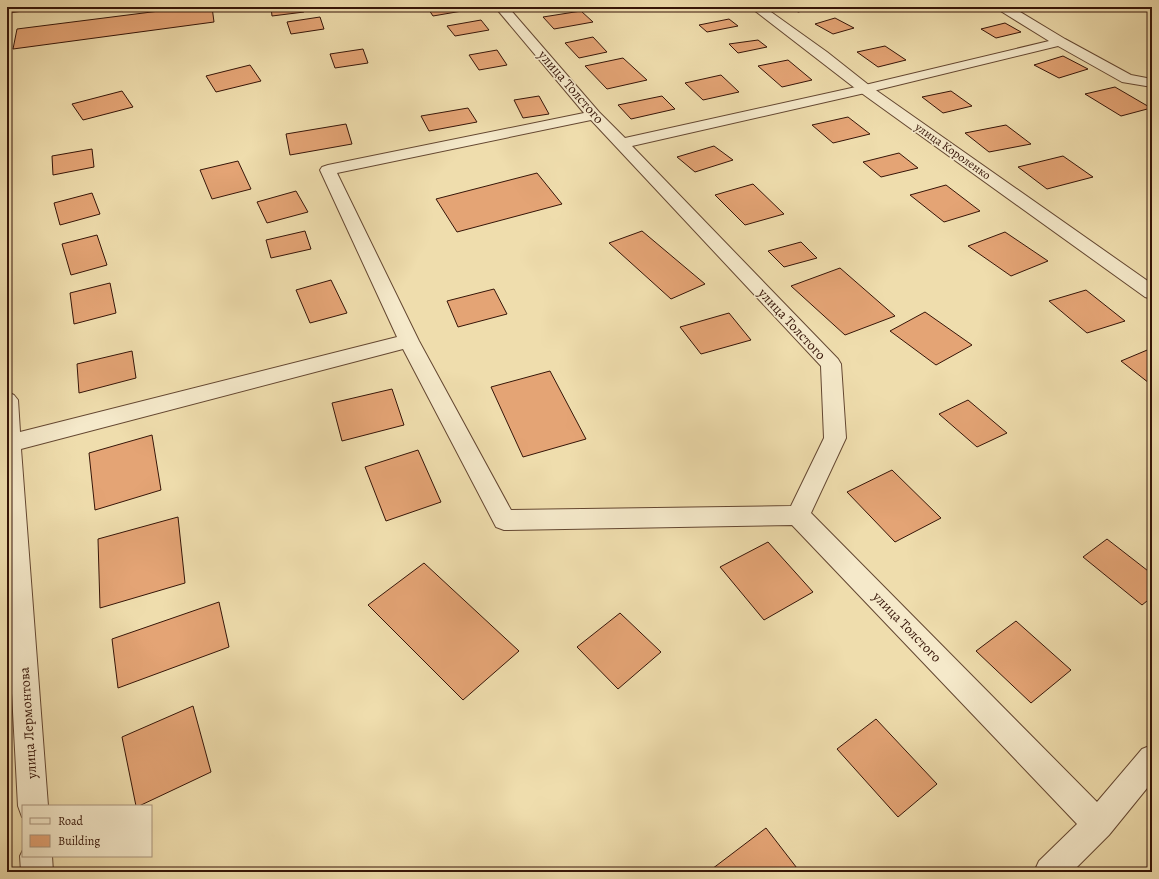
<svg xmlns="http://www.w3.org/2000/svg" width="1159" height="879" font-family="Alegreya,serif">
<style>
.building{fill:#e4a475;stroke:#361508}
.lines{fill:none;stroke-linecap:round;stroke-linejoin:round}
.minor-casing{stroke:#644731;stroke-width:2}
.tertiary-casing{stroke:#644731;stroke-width:2}
.minor{fill:#f5e9ca;fill-rule:evenodd}
.tertiary{fill:#f5e9ca;fill-rule:evenodd}
.labels{text-anchor:middle;dominant-baseline:central;stroke-width:3;stroke-linejoin:round;paint-order:stroke}
.far-street-label{font-size:12px;fill:#361508;stroke:#f5e9ca}
.street-label{font-size:14px;fill:#361508;stroke:#f5e9ca}
</style>
<rect width="100%" height="100%" fill="#efddad"/>
<filter id="stains"><feTurbulence type="fractalNoise" baseFrequency=".005" numOctaves="4"/><feColorMatrix values="0 0 0 0 .2 0 0 0 0 .09 0 0 0 0 .02 0 0 0 .5 -.17"/></filter>
<radialGradient id="worn" r=".72"><stop offset=".6" stop-color="#630" stop-opacity="0"/><stop offset="1" stop-color="#630" stop-opacity=".3"/></radialGradient>
<path class="building" d="M191,7H212L214,22L13,49L17,29Z
M271,7H303L304,12L272,16Z
M427,7H459L462,11L433,16Z
M791,7H821L798,12Z
M941,7H970L947,11Z
M581,11L593,22L554,29L543,17Z
M320,17L324,29L291,34L287,22Z
M835,18L854,28L833,34L815,24Z
M729,19L738,26L707,32L699,25Z
M481,20L489,30L455,36L447,26Z
M1005,23L1021,32L996,38L981,29Z
M593,37L607,52L579,58L565,43Z
M758,40L767,47L738,53L729,44Z
M885,46L906,60L878,67L857,52Z
M363,49L368,63L335,68L330,54Z
M497,50L507,65L479,70L469,55Z
M1063,56L1088,69L1059,78L1034,65Z
M623,58L647,80L607,89L585,66Z
M788,60L812,80L782,87L758,66Z
M250,65L261,81L216,92L206,76Z
M721,75L739,92L703,100L685,83Z
M1115,87L1151,108L1121,116L1085,94Z
M122,91L133,107L83,120L72,104Z
M951,91L972,106L943,113L922,97Z
M539,96L549,114L523,118L514,100Z
M662,96L675,109L631,119L618,105Z
M468,108L477,122L429,131L421,116Z
M848,117L870,134L833,143L812,125Z
M346,124L352,144L290,155L286,134Z
M1006,125L1031,144L989,152L965,133Z
M714,146L733,160L695,172L677,157Z
M92,149L94,167L53,175L52,156Z
M899,153L918,168L881,177L863,162Z
M1063,156L1093,177L1047,189L1018,167Z
M238,161L251,189L212,199L200,170Z
M537,173L562,204L457,232L436,199Z
M753,184L784,214L745,225L715,195Z
M946,185L980,211L944,222L910,195Z
M296,191L308,212L267,223L257,202Z
M92,193L100,214L60,225L54,203Z
M305,231L311,249L271,258L266,240Z
M642,231L705,284L671,299L609,243Z
M1005,232L1048,261L1011,276L968,246Z
M97,235L107,265L71,275L62,244Z
M801,242L817,258L784,267L768,251Z
M840,268L895,316L845,335L791,286Z
M331,280L347,313L310,323L296,290Z
M110,283L116,313L74,324L70,293Z
M494,289L507,314L458,327L447,301Z
M1086,290L1125,321L1087,333L1049,301Z
M925,312L972,345L936,365L890,331Z
M729,313L751,340L701,354L680,327Z
M1152,348V382L1149,383L1121,361Z
M132,351L136,378L79,393L77,364Z
M550,371L586,439L523,457L491,387Z
M392,389L404,425L342,441L332,403Z
M968,400L1007,433L977,447L939,414Z
M152,435L161,490L95,510L89,453Z
M418,450L441,502L386,521L365,467Z
M892,470L941,518L895,542L847,492Z
M178,517L185,583L100,608L98,539Z
M1107,539L1152,574V597L1142,605L1083,557Z
M768,542L813,592L764,620L720,567Z
M424,563L519,651L463,700L368,605Z
M219,602L229,647L118,688L112,639Z
M620,613L661,652L618,689L577,647Z
M1016,621L1071,670L1031,703L976,651Z
M193,706L211,772L139,806H136L122,737Z
M876,719L937,784L898,817L837,749Z
M766,828L800,872H708Z"/>
<g class="lines">
<g class="minor-casing">
<path id="minor" d="M7,7H27L25,10L7,13Z
M495,7H508L599,112L625,138L865,85L1049,41L999,10L997,7H1012L1065,39L1131,75L1152,79V87L1122,82L1058,46L865,93L632,146L838,359L841,364L846,438L811,513L1097,802L1142,749L1152,745V782L1109,835L1072,872H1034L1039,861L1077,824L792,525L504,530L496,527L403,349L21,449L48,806H23L22,817L18,806L7,599V392L14,395L18,400L20,432L397,337L320,170L322,167L328,165L584,113ZM591,120L821,366L824,438L791,506L511,510L419,341L337,173Z
M23,850V856H52L53,872H21L20,856Z"/>
</g>
<g class="tertiary-casing">
<path id="tertiary" d="M750,7H764L827,52L870,86L1152,284V299L1145,297L860,92Z"/>
</g>
<use href="#minor" class="minor"/>
<use href="#tertiary" class="tertiary"/>
</g>
<g class="labels">
<g class="far-street-label">
<text transform="translate(953 151) rotate(35)">улица Короленко</text>
</g>
<g class="street-label">
<text transform="translate(571 87) rotate(49)">улица Толстого</text>
<text transform="translate(792 324) rotate(47)">улица Толстого</text>
<text transform="translate(907 627) rotate(46)">улица Толстого</text>
<text transform="translate(28 723) rotate(-94)">улица Лермонтова</text>
</g>
</g>
<rect width="1159" height="879" fill="none" stroke="#efddad" stroke-width="24"/>
<rect x="8" y="8" width="1143" height="863" fill="none" stroke="#361508" stroke-width="2"/>
<rect x="12" y="12" width="1135" height="855" fill="none" stroke="#361508"/>
<rect x="22" y="805" width="130" height="52" fill="#f5e9ca" stroke="#a9947c"/>
<rect x="30" y="818" width="20" height="6" fill="#f5e9ca" stroke="#a9947c"/>
<text x="58" y="825" font-size="12" fill="#361508">Road</text>
<rect x="30" y="835" width="20" height="12" fill="#e4a475" stroke="#a9947c"/>
<text x="58" y="845" font-size="12" fill="#361508">Building</text>
<rect width="100%" height="100%" filter="url(#stains)"/>
<rect width="100%" height="100%" fill="url(#worn)"/>
</svg>
